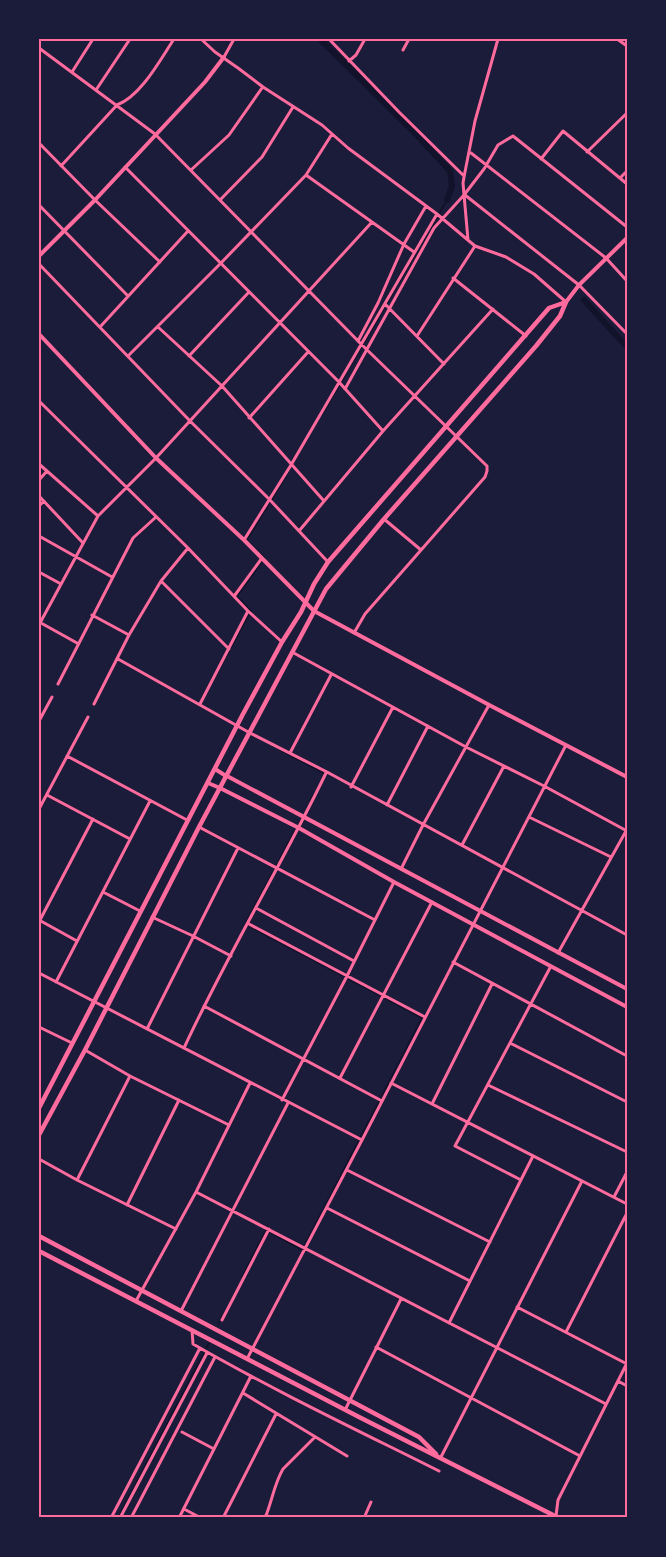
<svg xmlns="http://www.w3.org/2000/svg" width="666" height="1557" font-family="'Archivo Narrow',sans-serif">
<style>
.lines{fill:none;stroke-linecap:round;stroke-linejoin:round}
.stream{stroke:#12122b;stroke-width:1.5}
.canal{stroke:#12122b;stroke-width:6}
.minor{stroke:#ff6b9d;stroke-width:3}
.tertiary{stroke:#ff6b9d;stroke-width:4}
.secondary{stroke:#ff6b9d;stroke-width:4}
.primary{stroke:#ff6b9d;stroke-width:4.5}
.neatline{fill:none;stroke:#ff6b9d;stroke-width:2}
</style>
<rect width="100%" height="100%" fill="#1b1b3a"/>
<g class="lines">
<path class="stream" d="M322,415L447,200
M265,558L247,540L286,476
M213,681L251,611L237,596L262,562
M280,750L325,774L324,775
M310,801L315,792
M242,1277L266,1230L302,1250L422,1018L245,924L301,819
M218,1324L222,1316
M118,1518L209,1343"/>
<path class="canal" d="M320,39L415,133L450,171L452,186L447,200
M584,300L627,347"/>
<path class="minor" d="M201,39L215,52L238,68L263,87L322,125L348,148L437,214L475,246L506,257L534,274L566,302
M329,39L399,112L464,176
M617,39L627,46
M39,48L155,134L361,344L487,466V471L485,477L365,614L354,633
M403,50L409,39
M224,57L234,39
M349,61L356,55L365,39
M72,72L93,39
M96,90L130,39
M39,143L95,200L160,262
M587,152L627,113
M471,153L606,258L627,281
M541,159L563,131L627,184
M61,166L117,105C141,96 160,60 174,39
M125,167L339,382L383,431
M191,170L229,135L262,88
M306,175L414,252
M620,178L627,171
M465,195L565,274L579,285L627,334
M221,199L262,157L293,107
M39,205L128,296
M468,240L463,183L464,177L475,121L498,39
M39,264L190,421L270,500L328,562
M453,278L526,336
M385,304L444,364
M100,327L188,231
M158,327L222,386L324,501
M417,336L475,246
M358,341L378,303L404,244L426,206
M128,356L220,264L306,175L332,134
M189,356L249,292
M345,389L434,228L464,195L484,169L498,145L513,136L627,227
M39,401L188,548L248,611L282,642
M249,418L308,352
M39,464L98,516
M39,480L47,471
M39,496L83,543
M39,506L44,501
M384,519L421,550
M299,531L383,431L493,309
M39,536L112,577
M244,540L291,465L437,214
M39,572L61,584
M161,581L229,649
M235,595L262,558
M92,615L129,635
M40,623L98,516L156,458L372,222
M41,623L77,643
M292,652L466,747L544,786L627,831
M118,659L250,733L327,772L627,935
M58,684L133,538L156,517
M94,704L129,635L161,581L188,548
M200,704L248,611
M39,721L52,697
M290,753L331,675
M67,756L187,820
M351,787L393,707
M47,795L130,839
M387,805L428,726
M39,809L88,717
M529,817L611,857
M199,827L375,920
M462,845L504,766
M401,869L423,825L489,705
M103,892L140,911
M256,908L354,961
M152,917L193,936L231,956
M39,920L77,941
M40,920L93,819
M249,924L425,1017
M558,953L626,831
M453,962L627,1056
M39,973L362,1140
M56,982L150,801
M204,1006L382,1101
M39,1027L72,1043
M147,1029L238,848
M510,1043L627,1102
M184,1048C227,955 281,866 326,773
M85,1050L130,1076L229,1125
M340,1078L432,902
M391,1083L627,1204
M488,1085L627,1152
M282,1100L346,978L394,882
M432,1104L492,984
M39,1159L77,1180L176,1229
M347,1170L490,1242
M77,1180L130,1076
M521,1180L455,1146L551,966
M196,1192L606,1404
M614,1197L627,1172
M127,1205L179,1100
M327,1208L470,1281
M136,1301L196,1192L250,1083
M517,1307L627,1364
M181,1311L288,1103
M222,1320L269,1229
M449,1323L533,1156
M192,1330L193,1344C273,1390 357,1430 439,1471
M566,1332L627,1213
M376,1347L580,1456
M247,1359L362,1140L566,745
M618,1381L627,1386
M243,1393L347,1456
M345,1410L401,1299
M182,1432L214,1449
M441,1457L582,1181
M184,1509L201,1518
M266,1515L272,1518
M556,1516L558,1500L627,1363
M111,1518L200,1348
M120,1518L207,1353
M131,1518L215,1357
M179,1518L251,1376
M223,1518L276,1414
M265,1518C272,1502 274,1484 283,1469L315,1437
M364,1518L371,1502"/>
<path class="tertiary" d="M39,256L95,200L205,82L224,57
M566,302L579,285L627,238
M39,334L156,458L244,540L314,611L493,707L627,777
M227,776L627,989
M220,788L299,828L394,882L627,1007"/>
<path class="secondary" d="M215,769L226,776
M208,783L220,788"/>
<path class="primary" d="M39,1108L243,714L282,642L301,612L314,584L328,562L549,308L566,302
M39,1135L85,1050L199,827L326,589L384,519L536,346L560,316L566,302
M39,1236L419,1437L436,1454
M39,1251L359,1417L559,1518"/>
</g>
<rect width="666" height="1557" fill="none" stroke="#1b1b3a" stroke-width="81"/>
<rect x="40" y="40" width="586" height="1476" class="neatline"/>
</svg>
